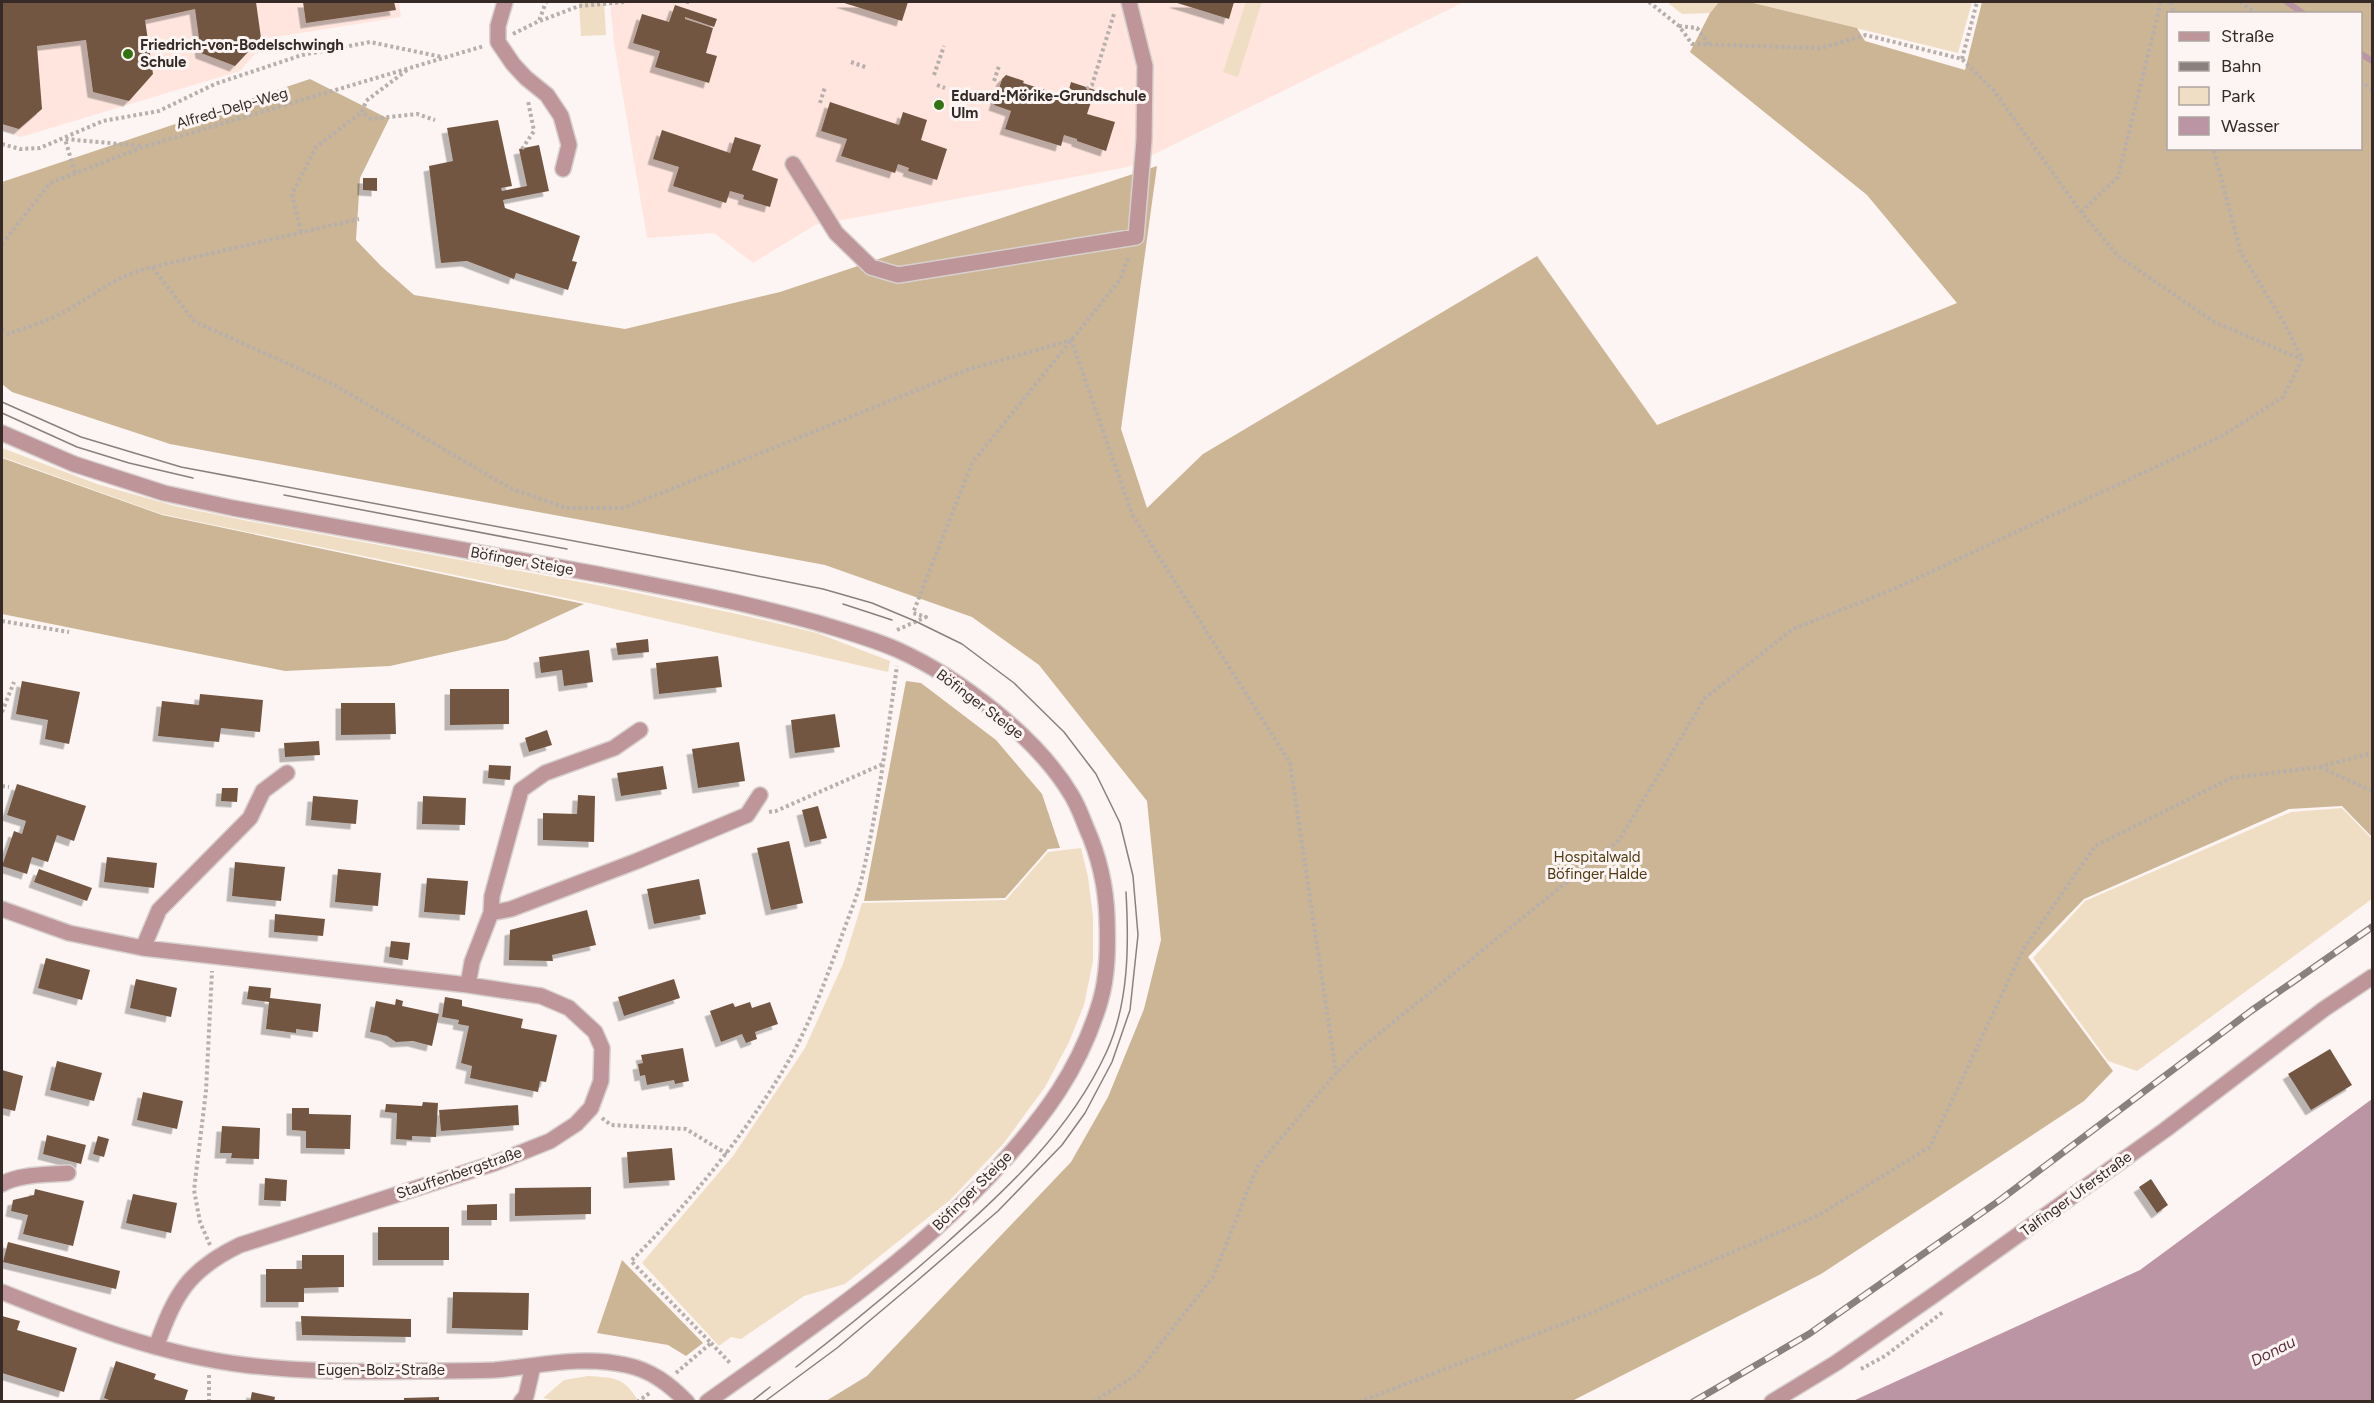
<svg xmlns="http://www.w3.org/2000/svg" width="2374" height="1403" font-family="Figtree,sans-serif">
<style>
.built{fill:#ffe5de}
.green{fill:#f0dec4}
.forest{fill:#cbb595;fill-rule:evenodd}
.water{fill:#bb95a4}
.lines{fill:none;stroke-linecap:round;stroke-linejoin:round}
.stream{stroke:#bb95a4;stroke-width:6}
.building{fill:#735642;filter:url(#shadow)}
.minor-casing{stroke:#d8d0ce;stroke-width:18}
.path{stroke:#b7afac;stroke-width:4;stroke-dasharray:3 3;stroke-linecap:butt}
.minor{stroke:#be9598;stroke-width:15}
.tram{stroke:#8a807d;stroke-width:1.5}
.rail-casing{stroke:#8a807d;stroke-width:7}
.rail{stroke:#fcf5f3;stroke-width:4.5;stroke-dasharray:14;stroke-linecap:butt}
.poi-dot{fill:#327411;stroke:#fcf5f3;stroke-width:2}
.labels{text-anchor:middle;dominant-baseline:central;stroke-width:6;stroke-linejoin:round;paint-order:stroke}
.poi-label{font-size:15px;font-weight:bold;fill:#362a26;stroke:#fcf5f3;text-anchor:start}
.street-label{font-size:15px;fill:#362a26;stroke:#fcf5f3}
.park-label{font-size:15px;fill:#513912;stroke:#fcf5f3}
.water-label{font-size:16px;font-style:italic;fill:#622f45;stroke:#fcf5f3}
</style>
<defs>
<filter id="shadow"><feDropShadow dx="-5.5" dy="5.5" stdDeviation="0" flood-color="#0004"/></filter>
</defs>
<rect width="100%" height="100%" fill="#fcf5f3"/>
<path class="built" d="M2,2H399L401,17L269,38L240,71L21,137L2,130Z
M610,2H1464L1128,167L815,225L753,263L714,233L647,238L614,43Z"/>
<path class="green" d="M579,2H604L606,35L581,36Z
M1246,2H1262L1238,77L1223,72Z
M1667,2H1719L1710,13L1682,14Z
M1749,2H1972L1958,53Z
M2,448L97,484L175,506L248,521L613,588L742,615L817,633L890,661L888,672L589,603L161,514L2,457Z
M2342,808L2372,839V899L2137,1071L2108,1061L2033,958L2085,901L2291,812Z
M1081,848L1088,877L1093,917V961L1084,1005L1069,1042L1045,1087L1004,1143L950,1200L845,1284L804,1296L741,1339L731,1337L719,1346L642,1263L733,1156L805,1048L843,964L862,903L1006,900L1048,852Z
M588,1376C613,1378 623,1376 637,1399L631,1402H559L543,1398L564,1380Z"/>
<path class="forest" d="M1719,2H1749L1857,28L1865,41L1965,70L1982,2H2372V837L2342,806L2289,809L2084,899L2028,957L2113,1071L2084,1101L1821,1274L1572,1401H826L867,1376L1071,1162L1108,1097L1144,1009L1161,940L1147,801L1039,665L972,617L825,565L170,444L12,392L2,384V182L310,79L389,119L360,178L356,240L381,266L414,295L625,329L780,292L1157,166L1121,429L1147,508L1203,454L1537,256L1657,425L1957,303L1867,195L1690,52L1710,13ZM2168,14H2360V148H2168Z
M2,458L162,515L584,604L506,640L390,666L285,671L2,614Z
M906,681L921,683L996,740L1042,794L1060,848L1048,849L1005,898L864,901Z
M622,1260L703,1343L686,1356L668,1345L597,1333Z"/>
<path class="water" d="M2372,1099V1401H1853L2140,1270Z"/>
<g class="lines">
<path class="stream" d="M2287,2L2304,14
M2360,53L2372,61"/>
</g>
<path class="building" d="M2,2H256L261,38L235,66L201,53L195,9L145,20L153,74L129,101L93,92L86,40L37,46L42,109L19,129L2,124Z
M303,2H394L396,10L306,23Z
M841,2H908L902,21Z
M1174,2H1234L1229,19Z
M675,5L717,19L714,27L685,17V19L713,28L706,53L717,56L709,83L655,67L660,51L633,43L642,14L669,22Z
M1006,75L1024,81L1023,83L1067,97L1071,82L1095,90L1087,114L1115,122L1106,151L1077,141V139L1064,135L1061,146L1005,129L1011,111L994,105L1002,79Z
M830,102L899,125L903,112L927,120L921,140L947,149L937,180L908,171L909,168L898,164L895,173L841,156L847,139L821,131Z
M498,120L512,186L501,188L502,191L527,186L519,149L539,145L549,191L503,200L505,208L580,236L572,261L577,262L568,290L516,273L514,279L467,261L441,263L429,166L453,161L447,128Z
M662,130L730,153L735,137L761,145L752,170L778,179L770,207L743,199L744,195L730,191L726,203L673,186L679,167L653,159Z
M363,178H377V191L363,190Z
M648,639L649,652L618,655L616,643Z
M589,650L593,682L564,686L562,670L541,673L539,657Z
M718,656L722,687L659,694L656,663Z
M22,681L80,692L69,744L45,739L48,720L16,714Z
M450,689H509V724L450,725Z
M200,694L263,700L260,732L221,728L219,742L158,736L162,701L199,705Z
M341,703H395L396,734L341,735Z
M835,714L840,747L795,753L791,720Z
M547,730L552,745L529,752L525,738Z
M319,741L320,755L285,757L284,743Z
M739,742L745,781L698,788L692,749Z
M489,765L511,766L510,780L488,778Z
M663,766L667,789L621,796L617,773Z
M17,784L86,806L74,841L57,835L48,862L32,857L27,874L2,866L14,831L22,834L26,821L7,815Z
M222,788H238L237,802L221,801Z
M578,795L595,796L594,842L543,840V813L577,814Z
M313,796L358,800L356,824L311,820Z
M423,796L466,798L465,825L422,824Z
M818,806L827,838L810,842L802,810Z
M789,841L803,903L771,910L757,848Z
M107,857L157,863L154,888L104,882Z
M235,862L285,867L281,901L232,896Z
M39,869L92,888L87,901L34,882Z
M338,869L381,873L378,906L335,902Z
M427,878L468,881L465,915L424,912Z
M699,879L706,914L654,924L647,889Z
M587,910L596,945L552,955L553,961L509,960L510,930Z
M275,914L325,919L323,936L274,932Z
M391,941L410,943L408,960L389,957Z
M46,958L90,970L82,1000L38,988Z
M136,979L177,988L171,1017L130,1008Z
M674,979L680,998L624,1016L618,997Z
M249,986L271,988L270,998L321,1004L318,1032L296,1029V1033L266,1029L269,1002L247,999Z
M445,997L462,1000V1006L523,1019L521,1028L557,1035L546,1082L540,1081L538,1092L470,1078L472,1066L461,1063L469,1026L458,1024L459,1020L442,1017Z
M396,999L403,1001L402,1006L439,1014L432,1046L413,1041L396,1042L387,1036L370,1032L376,1001L395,1005Z
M750,1002L752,1008L770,1002L778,1024L755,1032L757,1039L746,1043L742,1034L721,1042L710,1011L733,1003L735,1007Z
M683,1048L689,1081L675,1084L674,1080L647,1085L645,1075L640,1076L638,1064L643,1063L641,1055Z
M2330,1049L2352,1085L2311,1110L2288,1074Z
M57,1061L102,1073L94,1101L50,1090Z
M2,1070L23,1076L15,1111L2,1108Z
M143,1092L183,1101L177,1129L137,1120Z
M423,1102L438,1103L436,1137L412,1136V1140L396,1139L397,1113L385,1112L386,1104L422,1106Z
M518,1105L519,1125L441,1131L439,1110Z
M292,1108H309V1114L351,1115L350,1149L306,1148V1131L292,1130Z
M222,1126L260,1128L259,1159L231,1158L232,1153H220Z
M47,1135L86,1145L81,1164L43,1154Z
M98,1136L109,1139L104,1157L93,1154Z
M672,1148L675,1180L629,1183L627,1152Z
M265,1178L287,1180L286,1201L264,1200Z
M2151,1179L2168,1205L2157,1213L2139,1187Z
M591,1187V1214L515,1216V1188Z
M35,1189L84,1201L73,1246L23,1234L28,1215L11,1211L13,1200L34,1195Z
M133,1194L177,1203L171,1233L126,1223Z
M497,1204V1220H467V1205Z
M378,1227H449V1260H378Z
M8,1242L120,1271L116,1289L3,1262Z
M302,1255H344V1287L304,1288V1302H266V1269H302Z
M453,1292L529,1293L528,1330L452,1328Z
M2,1316L20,1321L17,1330L77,1348L64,1392L2,1373Z
M301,1316L411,1319V1337L302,1335Z
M116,1361L156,1374L154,1379L188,1390L184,1402H114L104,1398Z
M252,1392L275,1397L274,1402H250Z
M439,1397V1402H404V1398Z"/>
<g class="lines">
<g class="minor-casing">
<path id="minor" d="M505,2L498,26V42L513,64L526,78L547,95L561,116L569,145L563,169
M793,164L836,233L871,267L898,275L1136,237L1144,140L1145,66L1129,2
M2,433L74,464L164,493L233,508C356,531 479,553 602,575C674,589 747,603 818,623C845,631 873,639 898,650C960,678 1038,738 1072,796C1078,806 1082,817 1086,827C1099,856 1106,887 1107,918C1108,946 1108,975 1100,1002C1080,1069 1044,1117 998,1167C913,1260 809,1329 707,1402
M2,909L69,933L143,948L468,985L541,996L569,1008L595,1032L602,1048L601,1081L591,1108L576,1124L550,1141L495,1163L240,1245C188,1270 175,1294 156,1347
M491,913L492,896L521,790L545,773L614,748L640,730
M143,948L159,910L250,818L263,791L287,773
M468,985L472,962L491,913L511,909L637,861L747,815L760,795
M2,1184C19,1174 47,1175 68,1173
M2,1292C80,1323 161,1355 245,1365C304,1372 363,1372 422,1371C446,1371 471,1371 495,1370C539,1366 582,1355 626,1365C651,1370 669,1384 687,1402
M521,1402L526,1396L533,1366
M1772,1402L1836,1363L1934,1295L2165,1130L2324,1009L2372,977"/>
</g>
<path class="path" d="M686,2H689
M1649,2L1679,26L1692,44L1821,48L1866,35L1962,59L1994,91L2081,212L2118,256L2214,322L2301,359
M2171,2L2174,14
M2240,2L2258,14
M540,21L579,6L625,2
M1679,26L1697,28L1709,44
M513,34L539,21L546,2
M1962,59L1977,2
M851,62L868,68
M407,70L366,101L362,112L371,119L417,114L435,120
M934,75L944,46
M994,81L999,66
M2360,81L2372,89
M937,85L945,88
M1082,93L1092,85L1114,14
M820,103L825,87
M2,144L20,149L40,148L103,121L159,111L215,84L302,55L370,42L442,57
M522,149L534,131L528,101
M75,173L65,139L142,146
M2081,212L2118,177L2161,2
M301,232L292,194L316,147L362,112
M2,244L50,183L143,147L484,46
M153,267L359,219
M2,329L8,334C28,327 51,320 69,309C100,291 116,276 152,267L195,322L331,383L510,488L566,508H624L967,370L1071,340
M1071,339L1132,514L1290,763L1336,1073
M2,621L69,632
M897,630L926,617L913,613L972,463L1120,280L1129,255
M2,712L14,682
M2320,767L2372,791
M2,786L9,787
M769,812L776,811L883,764
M602,1118L611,1125L686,1129L727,1154
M210,1245L200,1222L194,1190L206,1091L212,971
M711,1343L731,1364
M1861,1369L1885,1356L1943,1312
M676,1373L711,1343L631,1261C691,1201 745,1135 788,1062C810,1024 825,981 840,941C847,920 857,898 862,877C878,808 887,736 897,666
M209,1375V1402
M637,1402L651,1392
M1093,1402L1136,1375L1213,1277L1257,1167L1336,1073L1360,1049L1619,840L1705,698L1793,629L1894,589L2222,436L2283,397L2302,359L2286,326L2241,253L2213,148
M1359,1402L1586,1315L1819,1215L1930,1147L2023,950L2095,846L2231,778L2319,767L2372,753"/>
<use href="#minor" class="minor"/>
<path class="tram" d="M2,402L81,437L181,467L733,571L823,589L872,603L915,621L962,644L1014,683L1064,732L1096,774L1120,823L1133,876L1138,935L1130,1010L1112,1062L1085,1113L1062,1145L998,1211L918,1280L837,1348L764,1402
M2,413L77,447L129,463L193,478
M284,495L567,549
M843,604L892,620
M796,1367C847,1328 895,1288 943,1246C1006,1190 1070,1131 1106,1053C1129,1004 1129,945 1126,892
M751,1402L770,1387"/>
<g class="rail-casing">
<path id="rail" d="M1693,1402L1809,1334L2000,1200L2251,1011L2372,927"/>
</g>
<use href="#rail" class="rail"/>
</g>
<g class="poi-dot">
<circle cx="128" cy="54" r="6"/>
<circle cx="939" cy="105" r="6"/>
</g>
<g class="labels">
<g class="poi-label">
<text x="140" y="45">Friedrich-von-Bodelschwingh<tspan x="140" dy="17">Schule</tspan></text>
<text x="951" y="96">Eduard-Mörike-Grundschule<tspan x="951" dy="17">Ulm</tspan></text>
</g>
<g class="street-label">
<text transform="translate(232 108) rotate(-16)">Alfred-Delp-Weg</text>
<text transform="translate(522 561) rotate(10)">Böfinger Steige</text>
<text transform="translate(980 704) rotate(37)">Böfinger Steige</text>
<text transform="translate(459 1173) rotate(-19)">Stauffenbergstraße</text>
<text transform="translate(972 1191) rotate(-45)">Böfinger Steige</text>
<text transform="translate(2076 1194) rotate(-36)">Talfinger Uferstraße</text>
<text x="381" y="1370">Eugen-Bolz-Straße</text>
</g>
<g class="park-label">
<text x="1597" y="857">Hospitalwald<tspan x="1597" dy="17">Böfinger Halde</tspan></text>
</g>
<g class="water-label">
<text transform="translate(2273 1351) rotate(-27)">Donau</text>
</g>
</g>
<rect width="2374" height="1403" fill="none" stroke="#362a26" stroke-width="6"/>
<rect x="2167" y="12" width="195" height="138" fill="#fcf5f3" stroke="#ada4a1" stroke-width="1.5"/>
<rect x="2179" y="32" width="30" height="9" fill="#be9598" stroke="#ada4a1" stroke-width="1.5"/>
<text x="2221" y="42" font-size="18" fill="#362a26">Straße</text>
<rect x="2179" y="62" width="30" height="9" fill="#8a807d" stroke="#ada4a1" stroke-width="1.5"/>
<text x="2221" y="72" font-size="18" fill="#362a26">Bahn</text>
<rect x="2179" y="87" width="30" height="18" fill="#f0dec4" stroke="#ada4a1" stroke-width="1.5"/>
<text x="2221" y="102" font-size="18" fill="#362a26">Park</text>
<rect x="2179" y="117" width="30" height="18" fill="#bb95a4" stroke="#ada4a1" stroke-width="1.5"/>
<text x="2221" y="132" font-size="18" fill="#362a26">Wasser</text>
</svg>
